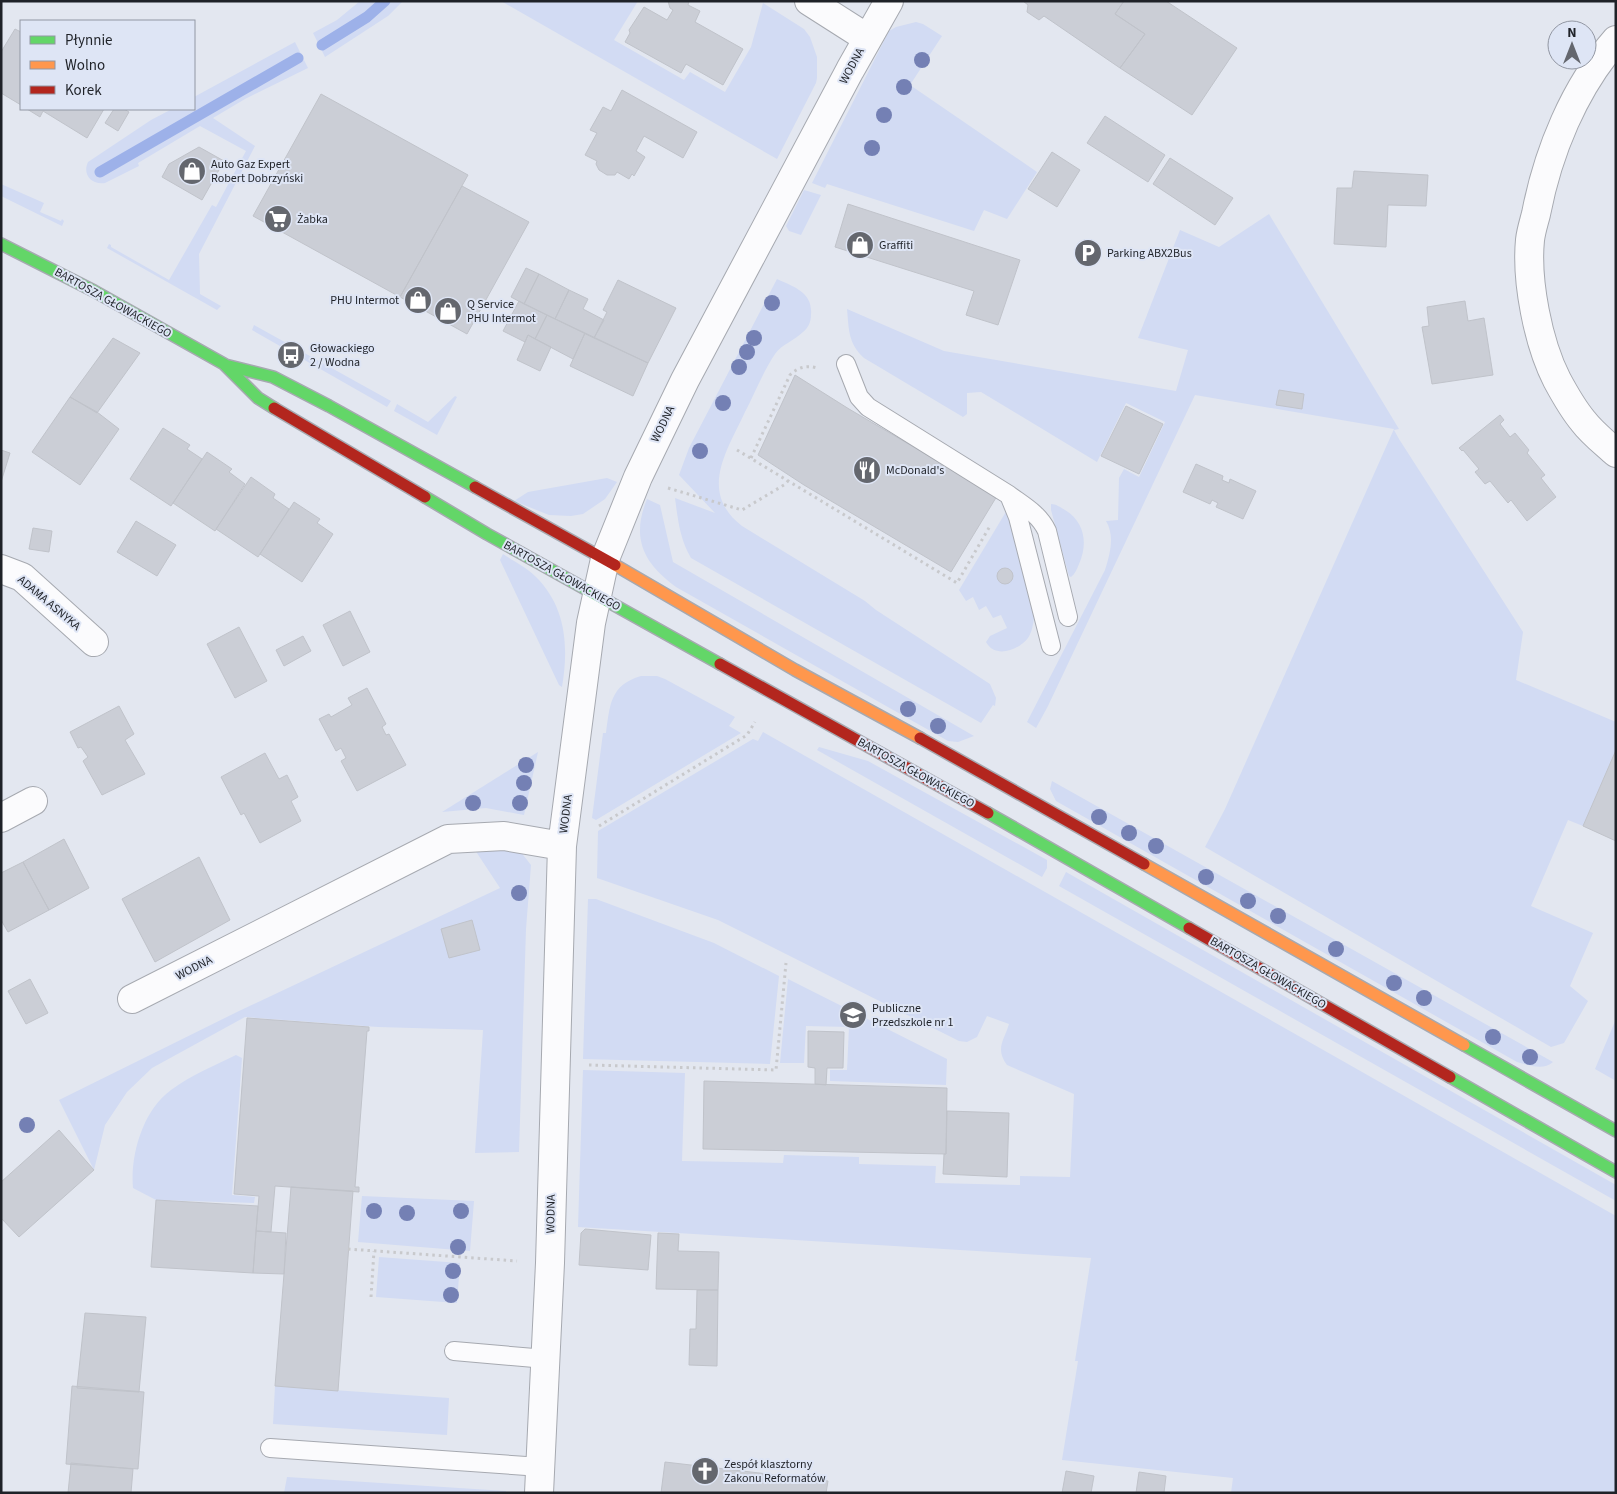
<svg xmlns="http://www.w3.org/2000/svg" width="1617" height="1494" font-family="'Source Sans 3',sans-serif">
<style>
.green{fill:#d2dbf3}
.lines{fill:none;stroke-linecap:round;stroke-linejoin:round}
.stream{stroke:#9db1e9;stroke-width:11}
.building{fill:#cbced6;stroke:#c0c3ca}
.lane-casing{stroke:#a6a9b0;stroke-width:20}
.street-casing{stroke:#a6a9b0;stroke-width:30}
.fast-casing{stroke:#a6a9b0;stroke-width:14}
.slow-casing{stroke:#a6a9b0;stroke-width:14}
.jam-casing{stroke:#a6a9b0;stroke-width:14}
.path{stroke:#c8c9cc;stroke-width:3;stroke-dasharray:2.5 4;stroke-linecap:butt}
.lane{stroke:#fbfbfd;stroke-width:18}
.street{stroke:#fbfbfd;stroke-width:28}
.fast{stroke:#63d668;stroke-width:11}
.slow{stroke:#ff974d;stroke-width:11}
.jam{stroke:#b3261e;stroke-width:11}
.tree{fill:#7480b4}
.labels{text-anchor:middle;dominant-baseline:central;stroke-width:4;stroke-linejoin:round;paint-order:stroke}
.street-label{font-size:12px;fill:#1f2228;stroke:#dee5f5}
.poi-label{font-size:12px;fill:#1f2228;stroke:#dee5f5;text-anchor:start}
</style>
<rect width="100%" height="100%" fill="#e3e7f0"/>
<path class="green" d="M360,1H403L388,16L325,57L313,33L337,20Z
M501,1H638L614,40L684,80L690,72L725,92L751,47L763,3L804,29L810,37L817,57V78L816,83L777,159Z
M916,22L923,24L942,36L910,85L1037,172L1007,219L984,210L974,231L827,184L825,188L812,183L889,31L896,27Z
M295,42L308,68L245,99L213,118L255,146L199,254L200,294L221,306L217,310L107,248L109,244L111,245V247L169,280L212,205L216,207L246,151L200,126L138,163L139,166L105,183C92,185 82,175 88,162L151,120L172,109H194V97Z
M1,184L44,203L40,212L61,221L62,219L64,221L62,226L1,196Z
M804,190L821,195L801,235L789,231L786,226Z
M1269,214L1399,429L1394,430L1399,439L1523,632L1516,680L1616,722V750L1583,826L1568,820L1531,906L1593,933L1570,986L1588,1001L1564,1043L1551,1047L1205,847L1225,809L1394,429L1195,395L1048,706L1036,728L1027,722L1105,570C1110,554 1115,536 1106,521L1118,520L1119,478L1124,469L1139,477L1165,422L1126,403L1097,462L981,392L967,393V414L963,417L864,358C848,343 849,330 847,309L944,351L1176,391L1188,350L1138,338L1180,230L1219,247Z
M777,279C794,287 813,292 811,315C811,322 808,328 803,332C794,341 782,344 775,354C763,372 755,393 745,412C727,451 698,492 742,526L865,601L876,610L990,684L996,698L995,706L993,705L981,723L691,558C680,539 678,521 675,498L715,513L679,475L689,448Z
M254,325L391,401L387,407L252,330Z
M455,396L457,397L437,435L394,411L397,404L428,422Z
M607,478L617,482L605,499L583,514L571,516L549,515L514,501L528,492Z
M647,499L660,505L673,562L974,736L958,742L948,741L676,587C643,563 631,538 647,499Z
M1051,504C1056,504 1060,507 1065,510C1085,522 1088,544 1079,564C1077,569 1075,574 1071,577L1069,576L1051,510Z
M1007,510L1034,618C1033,625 1032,632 1028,638C1019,650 995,659 986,642L990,636L1007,628L1001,615L993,618L986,606L979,610L973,597L966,601L959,590Z
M503,554C513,561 526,567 535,576C566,606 569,646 562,687L559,685L500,560Z
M641,676H657L665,679L735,717L729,726L741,733L596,820L592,818L603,733H606C610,705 610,685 641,676Z
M763,732L1616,1216V1493H1231L1233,1478L1062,1460L1078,1361H1075L1091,1258L578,1227L583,1070L685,1073L682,1161L783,1163L784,1155L859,1157V1164L936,1166L935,1183L1020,1185V1176L1070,1177L1074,1094L1007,1065C995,1048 1004,1041 1009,1024L987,1016L977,1037L967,1042L959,1041L718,920L597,878L598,831L753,739L758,741Z
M819,747L868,761L1047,860V868L1042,877L817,750Z
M538,752L524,815L486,808L442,812Z
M1052,781L1553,1062C1543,1071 1528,1065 1517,1062L1056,801L1050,789Z
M475,850L520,851L531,865L526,929L519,1152L475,1153L483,1030L378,1027L245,1017L152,1068L127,1092L105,1125L94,1170L59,1100L239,1011L500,888Z
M1066,872L1616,1185V1201L1059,886Z
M588,899H596L714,943L779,976L770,1064L583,1059Z
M788,979L947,1059L946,1085L830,1081V1070H847L849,1027L806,1026L804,1063H780Z
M1616,1019V1081L1595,1069Z
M236,1055L242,1058L232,1195L255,1197L254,1203L156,1200L133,1188C130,1155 143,1110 171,1090C191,1075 214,1066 236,1055Z
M362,1196L474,1201L470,1251L358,1242Z
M379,1257L460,1263L457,1303L376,1297Z
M275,1386L449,1398L447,1435L273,1424Z
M287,1477L506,1491V1493H284Z"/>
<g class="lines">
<path class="stream" d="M322,45L367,17L385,1
M100,172L298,58"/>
</g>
<path class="building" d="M668,1H689L688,5L700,11L695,22L743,49L723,85L686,64L681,73L625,42L630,33L629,30L644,7L667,20L673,10L670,8Z
M1023,1H1124L1115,14L1145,34L1120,68L1044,16L1039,20L1027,12L1028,5Z
M1124,1H1166L1237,48L1192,115L1120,68L1145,34L1115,14Z
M15,29L21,32V105L1,93V52Z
M622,90L697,132L683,158L644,136L636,151L645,157L634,176L632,174L629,179L617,172L615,175H607L599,170L596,164L597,161L585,155L597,133L590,130L603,107L611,111Z
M321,94L468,175L400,297L253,216Z
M27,109H104L87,138L43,111L40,117Z
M114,109H124L129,112L118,131L105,123Z
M1105,116L1165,155L1148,182L1087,143Z
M199,147L224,161L202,200L162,177L169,164Z
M1052,152L1080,170L1057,207L1028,189Z
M1170,158L1233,198L1215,225L1153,184Z
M1354,171L1428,175L1426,206L1388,205L1386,247L1334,244L1337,188H1352Z
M462,186L529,222L467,334L400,297Z
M848,204L1020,260L998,325L966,315L974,291L835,247Z
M526,268L539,274L524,304L511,297Z
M539,274L569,290L555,319L524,304Z
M618,280L676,308L648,363L594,338L607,312L603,310Z
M569,290L588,299L583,309L604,320L594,338L555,319Z
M519,301L547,315L535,339L528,335L525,342L503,331Z
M1465,301L1468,321L1484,318L1493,375L1432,384L1422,327L1429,326L1427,307Z
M547,315L585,333L573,359L535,339Z
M585,333L648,363L633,396L570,366Z
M528,335L551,347L540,371L517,360Z
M113,338L140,353L97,413L70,397Z
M795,375L849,409L997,496L951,572L804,485L758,455Z
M1279,390L1304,394L1302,409L1276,405Z
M70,397L97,412L119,429L80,485L32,452Z
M1126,406L1163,424L1139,474L1101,456Z
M1500,415L1504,420L1500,424L1510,437L1515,433L1529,450L1527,453L1545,475L1541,478L1556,497L1527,521L1511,500L1508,503L1490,481L1485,484L1475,472L1479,469L1463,450L1462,451L1459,448Z
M163,428L190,445L187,449L202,459L171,506L130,479Z
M1,450L10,453L1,482Z
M207,452L232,469L229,472L245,484L215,531L173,503Z
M1196,464L1223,476L1222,480L1229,483L1230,479L1256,491L1243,519L1216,507L1218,503L1212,500L1210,504L1183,492Z
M251,477L275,494L273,498L289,509L258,557L216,529Z
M294,502L320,519L317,523L333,534L302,582L260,554Z
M136,521L176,545L157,576L117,552Z
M33,528L52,531L49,552L29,549Z
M997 576a8 8 0 1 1 16 0a8 8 0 1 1-16 0Z
M350,611L370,652L343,666L323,625Z
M239,627L267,681L235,698L207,644Z
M303,636L311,651L284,666L276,650Z
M367,688L386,724L382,727L386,735L389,734L406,765L357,791L341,761L346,758L341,748L336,751L319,719L329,714L331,717L352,705L348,698Z
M119,706L134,734L125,740L145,774L102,795L83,761L88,757L81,747L78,748L70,732Z
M1616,750V841L1583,826Z
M265,753L279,779L287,775L298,797L291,801L301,821L260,843L244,813L241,815L221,777Z
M64,839L89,888L49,910L23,862Z
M199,857L230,920L155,962L122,899Z
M23,862L49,910L8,932L1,920V873Z
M472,920L480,950L449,958L441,929Z
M30,979L48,1013L26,1024L8,991Z
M247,1018L369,1027V1031H367L355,1187H359V1192L275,1186L271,1232L256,1231L259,1196L234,1194Z
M808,1031L844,1032L843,1068H827L826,1085L815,1084V1068L808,1067Z
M704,1081L947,1088L946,1154L703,1149Z
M947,1111L1009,1113L1007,1177L943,1174L944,1154H946Z
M59,1130L94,1170L19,1237L1,1218V1182Z
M291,1187L353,1191L338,1391L275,1386Z
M156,1200L258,1206L253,1273L151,1267Z
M585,1229L651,1235L648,1270L579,1265L581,1233Z
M256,1231L286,1233L284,1274L253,1273Z
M658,1233L679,1234L678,1251L719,1252L718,1290L656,1289Z
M697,1290H718L717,1366L689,1365L690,1329H696Z
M85,1313L146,1317L139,1392L77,1388Z
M72,1386L144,1392L138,1469L66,1464Z
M665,1462L828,1481L826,1493H661Z
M71,1463L133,1469L131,1493H68Z
M1066,1471L1094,1476L1091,1493H1062Z
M1139,1472L1166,1476L1164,1493H1136Z"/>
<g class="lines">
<g class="lane-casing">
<path id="lane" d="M846,364L859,397L868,407L1009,495L1018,517L1051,646
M1009,495C1024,506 1039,514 1047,531L1068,617
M454,1351L546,1359
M270,1448L541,1467"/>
</g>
<g class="street-casing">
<path id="street" d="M809,1L867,38
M1616,40C1574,88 1548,152 1536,214C1534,222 1531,231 1530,240C1526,281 1538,343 1557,380C1564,393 1573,409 1583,421C1592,433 1605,443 1616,453
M1,569L22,577L94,642
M1,818L33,801
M132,999L448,839L504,836L562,846
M539,1493L550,1263L562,846L591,623L605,559L638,477L685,380L850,70L889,1"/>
</g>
<g class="fast-casing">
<path id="fast" d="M1,244L94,291L224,364L258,398L274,408
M225,365L273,377L329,406L475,487
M425,497L487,534L720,664
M988,813L1189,928
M1464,1045L1616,1131
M1450,1077L1616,1172"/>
</g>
<g class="slow-casing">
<path id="slow" d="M615,565L795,670L920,738
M1144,864L1464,1045"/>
</g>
<g class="jam-casing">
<path id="jam" d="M274,408L425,497
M475,487L615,565
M720,664L988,813
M920,738L1144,864
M1189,928L1450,1077"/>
</g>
<path class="path" d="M737,450L957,583L990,526
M751,458L790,375C798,367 807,365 817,368L818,366
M668,488L742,510L784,485L788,481
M599,826L747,735L755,722
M589,1065L776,1070L786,963
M348,1249L517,1261
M371,1297L374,1251"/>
<use href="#lane" class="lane"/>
<use href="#street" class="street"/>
<use href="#fast" class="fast"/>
<use href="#slow" class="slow"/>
<use href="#jam" class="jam"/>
</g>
<g class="tree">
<circle cx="922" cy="60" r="8"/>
<circle cx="904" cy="87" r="8"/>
<circle cx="884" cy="115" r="8"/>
<circle cx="872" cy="148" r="8"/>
<circle cx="772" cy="303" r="8"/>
<circle cx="754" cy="338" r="8"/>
<circle cx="747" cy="352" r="8"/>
<circle cx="739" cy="367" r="8"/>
<circle cx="723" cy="403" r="8"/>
<circle cx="700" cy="451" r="8"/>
<circle cx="908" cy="709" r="8"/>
<circle cx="938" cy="726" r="8"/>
<circle cx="526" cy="765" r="8"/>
<circle cx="524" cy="783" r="8"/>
<circle cx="473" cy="803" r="8"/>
<circle cx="520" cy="803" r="8"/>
<circle cx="1099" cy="817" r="8"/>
<circle cx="1129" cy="833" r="8"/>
<circle cx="1156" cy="846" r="8"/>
<circle cx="1206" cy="877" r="8"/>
<circle cx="519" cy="893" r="8"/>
<circle cx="1248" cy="901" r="8"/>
<circle cx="1278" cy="916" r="8"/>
<circle cx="1336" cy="949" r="8"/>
<circle cx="1394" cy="983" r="8"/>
<circle cx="1424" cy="998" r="8"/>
<circle cx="1493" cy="1037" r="8"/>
<circle cx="1530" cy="1057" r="8"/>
<circle cx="27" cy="1125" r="8"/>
<circle cx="374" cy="1211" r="8"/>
<circle cx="461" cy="1211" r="8"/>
<circle cx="407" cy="1213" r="8"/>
<circle cx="458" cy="1247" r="8"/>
<circle cx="453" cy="1271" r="8"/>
<circle cx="451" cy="1295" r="8"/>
</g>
<defs>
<g id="shop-disc" transform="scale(1.4375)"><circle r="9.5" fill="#64676e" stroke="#dee5f5"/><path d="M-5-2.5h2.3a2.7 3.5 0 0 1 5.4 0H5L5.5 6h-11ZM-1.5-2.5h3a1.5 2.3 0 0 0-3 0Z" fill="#fff"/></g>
<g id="supermarket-disc" transform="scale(1.4375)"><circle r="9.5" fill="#64676e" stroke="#dee5f5"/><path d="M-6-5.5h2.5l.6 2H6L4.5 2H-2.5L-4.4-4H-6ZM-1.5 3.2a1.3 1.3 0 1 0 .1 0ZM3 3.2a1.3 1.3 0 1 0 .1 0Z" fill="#fff"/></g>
<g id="parking-disc" transform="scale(1.4375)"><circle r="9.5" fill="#64676e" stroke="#dee5f5"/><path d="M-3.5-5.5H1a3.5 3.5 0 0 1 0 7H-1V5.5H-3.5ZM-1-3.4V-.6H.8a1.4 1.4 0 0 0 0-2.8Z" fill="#fff"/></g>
<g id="bus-disc" transform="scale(1.4375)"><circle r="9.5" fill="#64676e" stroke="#dee5f5"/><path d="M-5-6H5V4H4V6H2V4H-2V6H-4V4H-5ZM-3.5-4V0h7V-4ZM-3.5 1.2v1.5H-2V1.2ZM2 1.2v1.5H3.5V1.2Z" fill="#fff"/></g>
<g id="restaurant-disc" transform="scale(1.4375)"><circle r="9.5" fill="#64676e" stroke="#dee5f5"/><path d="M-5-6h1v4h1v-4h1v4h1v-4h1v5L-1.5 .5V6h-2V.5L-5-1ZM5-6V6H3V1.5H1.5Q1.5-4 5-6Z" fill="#fff"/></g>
<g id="school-disc" transform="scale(1.4375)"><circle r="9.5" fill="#64676e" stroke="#dee5f5"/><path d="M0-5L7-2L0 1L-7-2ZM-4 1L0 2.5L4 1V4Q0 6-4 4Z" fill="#fff"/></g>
<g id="church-disc" transform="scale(1.4375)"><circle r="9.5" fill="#64676e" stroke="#dee5f5"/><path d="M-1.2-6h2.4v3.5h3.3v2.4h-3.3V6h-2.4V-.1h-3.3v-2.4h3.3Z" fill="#fff"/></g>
</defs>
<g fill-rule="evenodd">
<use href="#shop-disc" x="192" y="171"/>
<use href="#supermarket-disc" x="278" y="219"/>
<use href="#shop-disc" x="860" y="245"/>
<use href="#parking-disc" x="1088" y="253"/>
<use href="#shop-disc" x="418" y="300"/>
<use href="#shop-disc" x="448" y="311"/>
<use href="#bus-disc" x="291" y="355"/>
<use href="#restaurant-disc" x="867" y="470"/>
<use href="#school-disc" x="853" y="1015"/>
<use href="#church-disc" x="705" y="1471"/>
</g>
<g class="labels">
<g class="street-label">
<text transform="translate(852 66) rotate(-62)">WODNA</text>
<text transform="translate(113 303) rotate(29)">BARTOSZA GŁOWACKIEGO</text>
<text transform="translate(663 424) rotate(-64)">WODNA</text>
<text transform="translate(562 576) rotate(29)">BARTOSZA GŁOWACKIEGO</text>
<text transform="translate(49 603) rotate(40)">ADAMA ASNYKA</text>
<text transform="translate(916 773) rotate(29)">BARTOSZA GŁOWACKIEGO</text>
<text transform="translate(566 814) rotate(-83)">WODNA</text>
<text transform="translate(194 968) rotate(-27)">WODNA</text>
<text transform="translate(1268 973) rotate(30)">BARTOSZA GŁOWACKIEGO</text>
<text transform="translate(551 1214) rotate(-89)">WODNA</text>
</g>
<g class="poi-label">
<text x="211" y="164">Auto Gaz Expert<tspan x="211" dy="14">Robert Dobrzyński</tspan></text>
<text x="297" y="219">Żabka</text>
<text x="879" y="245">Graffiti</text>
<text x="1107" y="253">Parking ABX2Bus</text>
<text x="399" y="300" text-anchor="end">PHU Intermot</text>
<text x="467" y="304">Q Service<tspan x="467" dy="14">PHU Intermot</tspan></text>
<text x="310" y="348">Głowackiego<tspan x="310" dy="14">2 / Wodna</tspan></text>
<text x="886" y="470">McDonald's</text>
<text x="872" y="1008">Publiczne<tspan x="872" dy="14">Przedszkole nr 1</tspan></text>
<text x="724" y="1464">Zespół klasztorny<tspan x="724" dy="14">Zakonu Reformatów</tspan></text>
</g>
</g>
<rect width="1617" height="1494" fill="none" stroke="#1f2228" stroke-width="5"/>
<rect x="20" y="20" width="175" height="90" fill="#dee5f5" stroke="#9297a3"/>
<rect x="30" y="36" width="25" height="8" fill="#63d668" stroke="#9297a3"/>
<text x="65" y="45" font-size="15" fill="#1f2228">Płynnie</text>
<rect x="30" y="61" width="25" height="8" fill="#ff974d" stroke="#9297a3"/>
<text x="65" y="70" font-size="15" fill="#1f2228">Wolno</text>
<rect x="30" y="86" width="25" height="8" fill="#b3261e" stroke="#9297a3"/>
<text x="65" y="95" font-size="15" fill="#1f2228">Korek</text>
<g transform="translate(1572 45)"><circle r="24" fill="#dee5f5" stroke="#9297a3"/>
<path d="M0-4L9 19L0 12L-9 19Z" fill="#64676e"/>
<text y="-8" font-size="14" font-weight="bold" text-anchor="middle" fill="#1f2228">N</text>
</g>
</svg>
